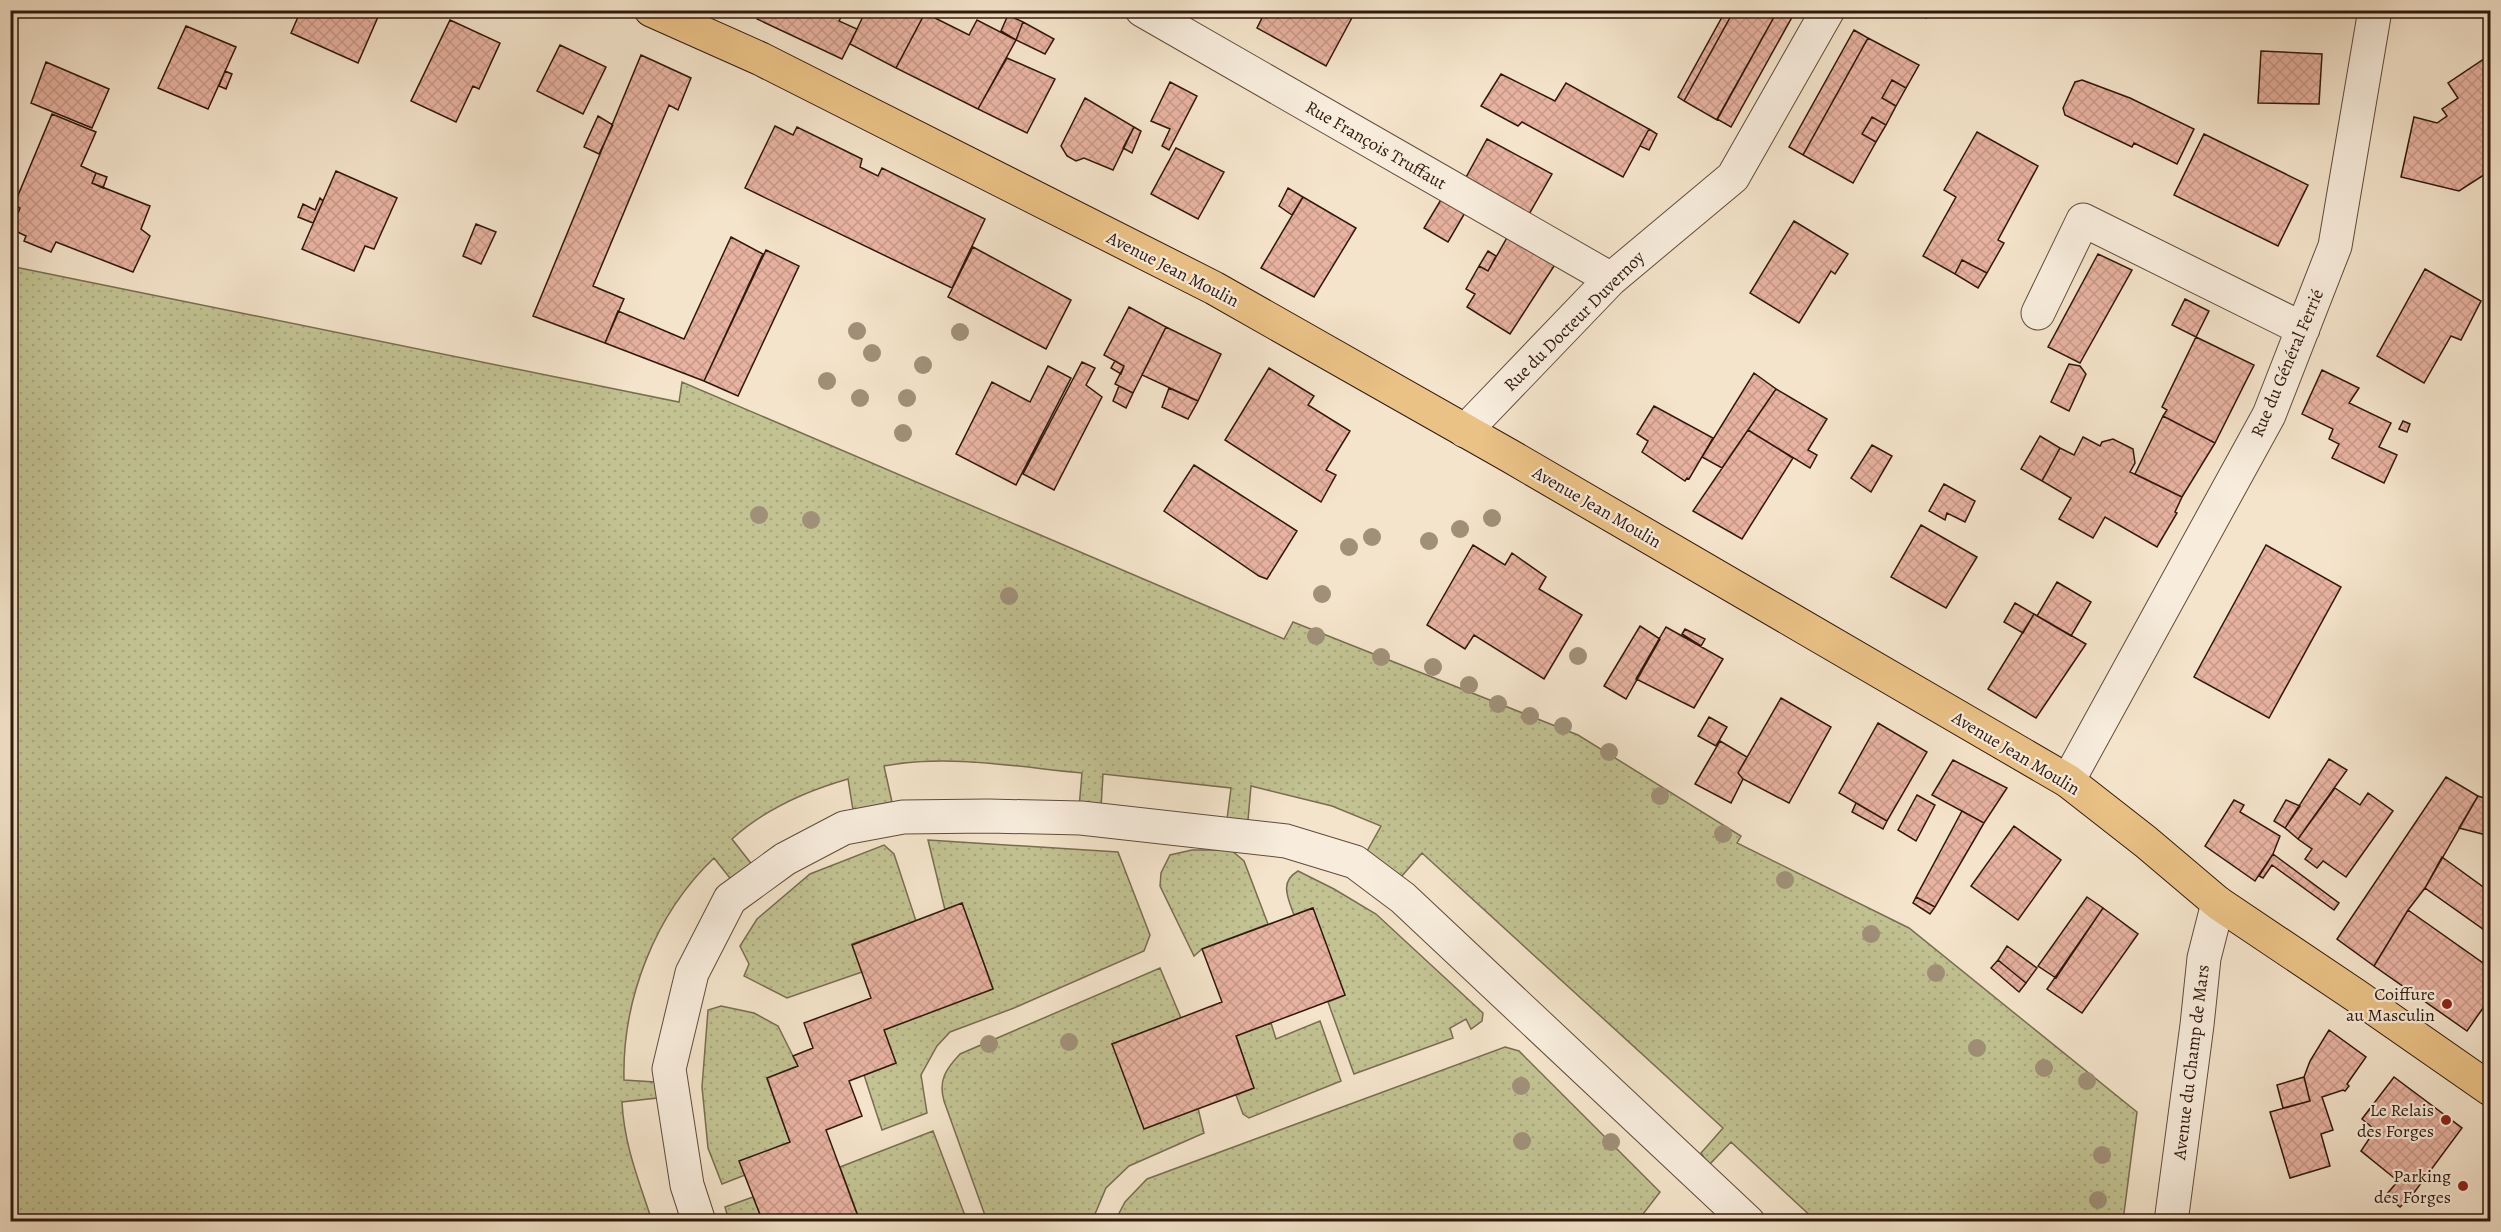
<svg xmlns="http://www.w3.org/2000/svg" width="2501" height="1232" font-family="Alegreya,serif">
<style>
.grass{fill:url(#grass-dots);stroke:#796d50;stroke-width:1.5}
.building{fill:url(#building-cross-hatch);stroke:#30180d;stroke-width:1.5}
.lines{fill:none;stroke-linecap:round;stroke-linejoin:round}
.minor-casing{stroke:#614b3c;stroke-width:35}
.major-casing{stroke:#30180d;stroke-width:35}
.minor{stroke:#f8eddd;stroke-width:33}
.major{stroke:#eac286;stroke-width:33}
.tree{fill:#a09078}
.poi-dot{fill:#8f2418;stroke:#f8eddd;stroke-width:2}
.labels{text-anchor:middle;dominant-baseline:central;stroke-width:4.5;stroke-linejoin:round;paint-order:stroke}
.street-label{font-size:18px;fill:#30180d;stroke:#f8eddd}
.poi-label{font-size:18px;fill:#30180d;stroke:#f8eddd;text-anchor:end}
</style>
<defs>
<pattern id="grass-dots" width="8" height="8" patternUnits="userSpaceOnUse" patternTransform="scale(1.5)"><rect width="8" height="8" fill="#c2c292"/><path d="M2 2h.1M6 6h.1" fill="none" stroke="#a7a67d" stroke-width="1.8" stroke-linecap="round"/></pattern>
<pattern id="building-cross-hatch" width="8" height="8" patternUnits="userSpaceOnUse" patternTransform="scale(1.5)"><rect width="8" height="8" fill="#e7b2a0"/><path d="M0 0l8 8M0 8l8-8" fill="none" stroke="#c69889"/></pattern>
</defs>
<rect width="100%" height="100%" fill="#f4e4cb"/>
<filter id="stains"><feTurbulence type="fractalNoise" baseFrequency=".00333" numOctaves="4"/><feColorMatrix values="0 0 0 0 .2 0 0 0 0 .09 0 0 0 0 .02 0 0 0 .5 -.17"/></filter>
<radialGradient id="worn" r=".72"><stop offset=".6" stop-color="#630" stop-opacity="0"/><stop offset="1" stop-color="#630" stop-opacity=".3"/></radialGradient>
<path class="grass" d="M10,266L679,402L682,382L1284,639L1293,622L1578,735L1741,836L1737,843L1909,928L2137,1112L2123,1221H1816L1731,1142L1709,1165L1701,1153L1723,1128L1422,853L1401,877L1366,853L1381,826L1332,806L1251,786L1248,820L1227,819L1231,788L1103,774L1101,808H1079L1082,773C1018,767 948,754 884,766L892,802L853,810L848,779C806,791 765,809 732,839L753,866L733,882L714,858C655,914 622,999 624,1080L655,1082L657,1098L622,1102C624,1145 639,1181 652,1221H11Z
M928,840L1118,852L1150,935L1144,951L1014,1008L950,1032L937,1046L921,1075L927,1113L882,1130L864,1075L896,1063L884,1030L993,988L962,904L945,910Z
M884,845L894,854L916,921L852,944L862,972L787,998L744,976L749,964L740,946L757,919L810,874Z
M1192,850H1231L1244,861L1268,924L1202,949L1194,956L1160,886L1161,873L1170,855Z
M1298,871L1334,889L1376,914L1483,1013L1482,1021L1471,1029L1466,1019L1450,1028L1453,1038L1354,1074L1328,1002L1345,995L1312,908L1294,915C1288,898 1279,882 1298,871Z
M1160,968L1181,1018L1112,1044L1198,1108L1204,1133L1129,1166L1106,1188L1092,1221H987L944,1101C938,1080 946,1069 960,1054Z
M721,1006L754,1013L778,1026L798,1066L767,1079L790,1142L745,1175L722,1184L708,1148L702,1087L708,1010Z
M1320,1021L1341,1081L1249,1118L1243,1114L1236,1095L1254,1088L1236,1036L1271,1023L1276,1039Z
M1505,1047L1519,1051L1660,1192L1640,1218L1632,1222L1115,1221L1125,1202L1147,1179Z
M933,1131L967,1221H860L840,1167Z
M753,1197L763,1221H729L725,1207Z"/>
<path class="building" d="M301,10H381L358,63L291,33Z
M761,10H845L839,21L857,29L842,59L757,19Z
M866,10H920L925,13L896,68L850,44Z
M1266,10H1349L1354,14L1326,66L1257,28Z
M1711,10H1729L1732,14L1684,101L1678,97L1722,17Z
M1778,10L1717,120L1684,101L1732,14L1729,10Z
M1778,10H1796L1731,127L1717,119Z
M1913,10H1931L1926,18Z
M925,13L969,35L977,20L1016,40L978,109L896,68Z
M1008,15L1023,22L1016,40L1001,31Z
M450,20L500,43L479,89L473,86L456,122L411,101Z
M1023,22L1054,39L1045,54L1016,40Z
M186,26L236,47L208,109L158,88Z
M1854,30L1868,38L1803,155L1789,147Z
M1868,38L1919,65L1906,88L1892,80L1882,98L1896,106L1886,125L1872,117L1862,134L1876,142L1853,183L1803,155Z
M560,45L606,67L583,114L537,91Z
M2261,51L2322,54L2319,104L2258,103Z
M641,55L691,78L678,110L669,105L593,286L624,299L605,343L533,316Z
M2490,55V171L2459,191L2401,177L2414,117L2437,123L2447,116L2442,109L2458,98L2448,83Z
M1007,58L1055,79L1027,133L978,109Z
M46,62L109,89L92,128L31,103Z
M225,71L232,74L226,89L219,86Z
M1501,74L1555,101L1566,83L1649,129L1623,177L1522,122L1518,126L1481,106Z
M1892,80L1906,88L1896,106L1882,98Z
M2082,80L2130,98L2194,129L2177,164L2134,143L2132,147L2065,115L2063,108L2075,82Z
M1170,82L1197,96L1169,150L1162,146L1170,129L1151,121Z
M1085,98L1134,127L1113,170L1084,158L1076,161L1067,156L1061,146Z
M52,114L96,132L81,166L96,173L92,183L150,206L141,229L150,236L133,272L56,242L51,252L24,241L26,236L11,229L20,208L14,205Z
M598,116L613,125L599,154L584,147Z
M1872,117L1886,125L1876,142L1862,134Z
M775,126L793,135L797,127L862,159L860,167L878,176L882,168L985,219L952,288L745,188Z
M1134,127L1141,131L1132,153L1123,148Z
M1649,129L1657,134L1649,150L1640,146Z
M1977,132L2038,166L1998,240L2004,243L1987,273L1962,260L1955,274L1923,256L1956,197L1944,190Z
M2204,134L2308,185L2278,246L2174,195Z
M1487,139L1552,174L1528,216L1464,181Z
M1176,148L1224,172L1198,219L1151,194Z
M336,171L397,198L374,249L365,246L354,271L302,249Z
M96,173L107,177L103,188L92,183Z
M1288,188L1303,197L1292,215L1279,206Z
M1303,197L1356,228L1314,297L1261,268Z
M320,198L323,201L313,223L298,217L303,204L315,210Z
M1442,198L1466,211L1448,242L1424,228Z
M1794,221L1848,254L1835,274L1831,271L1799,323L1750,293Z
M476,224L496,232L481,264L463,256Z
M1508,236L1556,263L1510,334L1467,307L1475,294L1466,289L1479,266L1488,271Z
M731,237L763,254L704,381L605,343L618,311L684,339Z
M973,247L1071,300L1046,349L948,297Z
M766,250L799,266L738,396L704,381Z
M1488,251L1496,256L1488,271L1479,266Z
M2098,254L2132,270L2080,363L2048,347Z
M1962,260L1987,273L1978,288L1955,274Z
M2425,269L2481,301L2461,340L2451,336L2424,383L2377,356Z
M2185,299L2209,311L2196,337L2172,325Z
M1129,307L1166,327L1133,393L1115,384L1124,366L1104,355Z
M1166,327L1221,354L1198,401L1142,375Z
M2196,337L2254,365L2215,443L2163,416L2167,410L2162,407Z
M1115,361L1124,366L1121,374L1111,368Z
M1082,362L1095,368L1086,385L1102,397L1054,490L1023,474Z
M2069,364L2080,366L2086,374L2069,411L2051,402Z
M1048,366L1071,378L1016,485L956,454L992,382L1030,402Z
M1269,368L1314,396L1308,405L1350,431L1326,470L1336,475L1321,502L1225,440Z
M2322,370L2359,388L2349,403L2391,423L2379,447L2397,455L2384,483L2332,458L2339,444L2329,439L2333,429L2302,414Z
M1754,373L1776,389L1722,468L1702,457Z
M1119,386L1133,393L1126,408L1113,401Z
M1169,388L1198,401L1188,419L1162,407Z
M1776,389L1827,419L1808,450L1817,455L1810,468L1748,430Z
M1654,406L1713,438L1689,479L1687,478L1685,481L1642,452L1648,441L1637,434Z
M2163,416L2215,443L2182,497L2135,474Z
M2403,421L2410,424L2407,432L2399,429Z
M1748,430L1793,458L1742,539L1693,511Z
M2040,436L2060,448L2042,481L2021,469Z
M2083,437L2100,446L2102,442L2113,439L2133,449L2135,463L2130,472L2182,497L2175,512L2177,513L2157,547L2105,517L2093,538L2059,519L2071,498L2042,481L2060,448L2074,455Z
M1872,445L1892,456L1871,492L1851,478Z
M1194,465L1297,531L1267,579L1259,576L1164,511Z
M1944,484L1975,501L1965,522L1947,513L1945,520L1929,511Z
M2490,505V526L2484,523Z
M1921,525L1977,557L1946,608L1891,577Z
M1473,545L1505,565L1512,553L1546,577L1539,589L1582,615L1544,679L1474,635L1465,649L1427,625Z
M2266,545L2341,587L2269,718L2194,677Z
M2057,582L2091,602L2071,636L2037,616Z
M2015,603L2034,614L2023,633L2004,622Z
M2034,614L2086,644L2036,718L1988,689Z
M1640,626L1660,639L1626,699L1604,686Z
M1666,627L1723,659L1694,708L1636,679Z
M1685,629L1705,639L1701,646L1682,634Z
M1781,698L1831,727L1789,803L1743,779L1738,773Z
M1709,717L1727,727L1716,746L1698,736Z
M1878,723L1927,752L1887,821L1839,793Z
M1720,741L1747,757L1738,773L1743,779L1731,803L1695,784Z
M2329,759L2347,770L2298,839L2285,828Z
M1953,760L2007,788L1984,823L1932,795Z
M2446,777L2478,796L2425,888L2408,910L2374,966L2337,939Z
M2335,788L2360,805L2368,793L2393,811L2346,877L2323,861L2317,868L2305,859L2312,849L2298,839Z
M1917,795L1935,805L1916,841L1898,830Z
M2478,796L2490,800V836L2459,828Z
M2234,800L2244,805L2240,812L2280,836L2273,854L2255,881L2205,846Z
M2286,800L2300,806L2285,828L2274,821Z
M1856,803L1887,821L1883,829L1852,812Z
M1962,811L1984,823L1935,907L1916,897Z
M2014,826L2061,860L2018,920L1971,886Z
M2273,854L2339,903L2334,910L2272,865L2263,878L2259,876Z
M2442,857L2490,892V934L2425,888Z
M1916,897L1935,907L1930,914L1913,903Z
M2087,897L2103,908L2056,978L2038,966Z
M962,903L993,989L884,1030L896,1063L849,1081L862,1116L826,1130L860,1222H763L739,1161L790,1142L767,1078L798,1066L793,1056L813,1048L804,1023L871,998L852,945Z
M1313,908L1345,995L1236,1036L1254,1088L1144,1129L1112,1044L1222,1002L1202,949Z
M2103,908L2138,934L2082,1013L2047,989Z
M2408,910L2490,968V998L2467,1031L2374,966Z
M2007,946L2037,968L2026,983L1998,960Z
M1998,960L2026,983L2019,992L1991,968Z
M2329,1030L2366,1057L2347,1084L2349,1086L2345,1091L2343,1090L2322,1097L2333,1130L2321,1134L2330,1166L2290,1178L2270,1112L2310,1101L2304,1077L2310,1061Z
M2304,1077L2310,1101L2283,1108L2277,1085Z
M2394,1077L2462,1128L2413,1194L2400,1207L2386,1195L2398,1181L2361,1151L2375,1130L2362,1119Z"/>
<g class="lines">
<g class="minor-casing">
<path id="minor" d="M1142,10L1611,279
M2038,313L2083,220L2303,329
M1465,431L1611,279L1733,177L1828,10
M2068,781L2269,415L2335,246L2375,10
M699,1222L687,1185L669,1069L692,973L730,899L785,859L844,828L903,817L988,816L1081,818L1286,841L1355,862L1403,898L1748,1222
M2171,1222L2197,1025L2204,958L2218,903"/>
</g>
<g class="major-casing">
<path id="major" d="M651,10L761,59L1214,288L1510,456L2068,781L2146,842L2218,903L2355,995L2490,1089"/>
</g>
<use href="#minor" class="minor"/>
<use href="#major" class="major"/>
</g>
<g class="tree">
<circle cx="857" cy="331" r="9"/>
<circle cx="960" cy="332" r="9"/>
<circle cx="872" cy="353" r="9"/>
<circle cx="923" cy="365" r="9"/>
<circle cx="827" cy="381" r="9"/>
<circle cx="860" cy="398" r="9"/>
<circle cx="907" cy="398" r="9"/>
<circle cx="903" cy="433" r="9"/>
<circle cx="759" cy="515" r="9"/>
<circle cx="1492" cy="518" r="9"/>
<circle cx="811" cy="520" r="9"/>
<circle cx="1460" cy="529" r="9"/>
<circle cx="1372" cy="537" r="9"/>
<circle cx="1429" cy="541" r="9"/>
<circle cx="1349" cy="547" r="9"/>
<circle cx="1322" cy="594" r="9"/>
<circle cx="1009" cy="596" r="9"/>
<circle cx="1316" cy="636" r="9"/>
<circle cx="1578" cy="656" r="9"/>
<circle cx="1381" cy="657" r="9"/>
<circle cx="1433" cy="667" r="9"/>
<circle cx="1469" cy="685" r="9"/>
<circle cx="1498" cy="704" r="9"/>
<circle cx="1530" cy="716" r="9"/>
<circle cx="1563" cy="726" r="9"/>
<circle cx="1609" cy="752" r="9"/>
<circle cx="1660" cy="796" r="9"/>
<circle cx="1723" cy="834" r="9"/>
<circle cx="1785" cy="880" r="9"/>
<circle cx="1871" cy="934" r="9"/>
<circle cx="1936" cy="973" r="9"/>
<circle cx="1069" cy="1042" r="9"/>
<circle cx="989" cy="1044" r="9"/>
<circle cx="1977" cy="1048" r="9"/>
<circle cx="2044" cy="1068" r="9"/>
<circle cx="2087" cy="1081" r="9"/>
<circle cx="1521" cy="1086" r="9"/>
<circle cx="1522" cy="1141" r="9"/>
<circle cx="1611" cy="1142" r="9"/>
<circle cx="2102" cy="1155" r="9"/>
<circle cx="2098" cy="1200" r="9"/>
</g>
<g class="poi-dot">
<circle cx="2447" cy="1004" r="6"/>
<circle cx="2446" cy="1120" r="6"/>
<circle cx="2463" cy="1186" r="6"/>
</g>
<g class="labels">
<g class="street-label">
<text transform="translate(1376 145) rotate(30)">Rue François Truffaut</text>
<text transform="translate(1173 269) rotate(27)">Avenue Jean Moulin</text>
<text transform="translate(1574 321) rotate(-45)">Rue du Docteur Duvernoy</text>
<text transform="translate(2287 363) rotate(-67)">Rue du Général Ferrié</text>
<text transform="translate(1597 507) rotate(30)">Avenue Jean Moulin</text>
<text transform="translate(2016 753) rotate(31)">Avenue Jean Moulin</text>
<text transform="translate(2191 1062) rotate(-83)">Avenue du Champ de Mars</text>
</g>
<g class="poi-label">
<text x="2435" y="994">Coiffure<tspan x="2435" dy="21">au Masculin</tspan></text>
<text x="2434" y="1110">Le Relais<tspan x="2434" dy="21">des Forges</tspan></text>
<text x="2451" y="1176">Parking<tspan x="2451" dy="21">des Forges</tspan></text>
</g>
</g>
<rect width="2501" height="1232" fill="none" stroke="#f4e4cb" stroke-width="36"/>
<rect x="12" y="12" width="2477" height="1208" fill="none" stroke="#30180d" stroke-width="3"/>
<rect x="18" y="18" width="2465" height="1196" fill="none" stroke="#30180d" stroke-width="1.5"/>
<rect width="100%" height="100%" filter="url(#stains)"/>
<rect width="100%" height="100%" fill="url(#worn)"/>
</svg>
